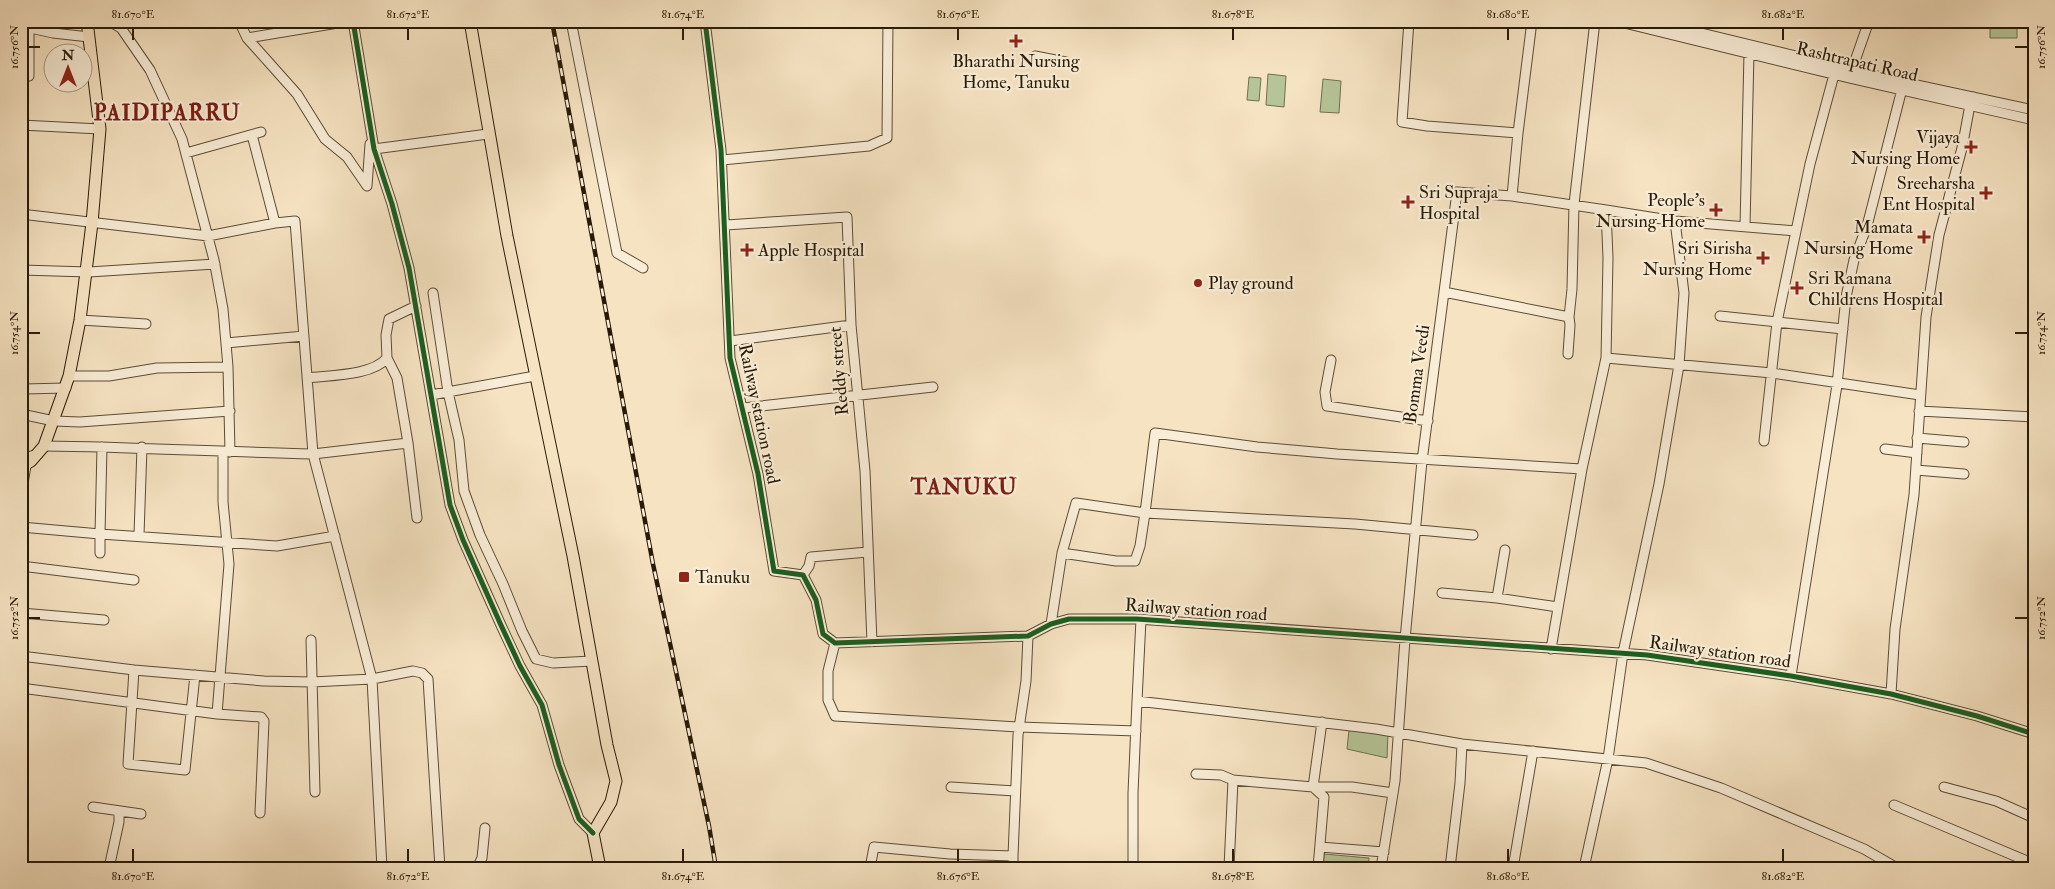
<svg xmlns="http://www.w3.org/2000/svg" width="2055" height="889" font-family="'IM FELL Double Pica',serif">
<style>
.green{fill:#b6c598;stroke:#6f704f}
.lines{fill:none;stroke-linecap:round;stroke-linejoin:round}
.minor-casing{stroke:#5c4c35;stroke-width:11}
.major-casing{stroke:#281a06;stroke-width:13}
.minor{stroke:#f9edd7;stroke-width:9}
.major{stroke:#f6e3c2;stroke-width:11}
.rail-casing{stroke:#281a06;stroke-width:4.5}
.rail{stroke:#f9edd7;stroke-width:2.5;stroke-dasharray:8;stroke-linecap:butt}
.cycleway-casing{stroke:#f9edd7;stroke-width:8}
.cycleway{stroke:#1b5e20;stroke-width:5}
.ticks{fill:none;stroke:#281a06;stroke-width:2}
.poi-dot{fill:#8f2418;stroke:#f9edd7;stroke-width:2}
.labels{text-anchor:middle;dominant-baseline:central;stroke-width:4.5;stroke-linejoin:round;paint-order:stroke}
.poi-label{font-size:18px;fill:#281a06;stroke:#f9edd7;text-anchor:end}
.street-label{font-size:18px;fill:#281a06;stroke:#f9edd7}
.district-label{font-size:22px;font-weight:bold;letter-spacing:1px;fill:#7a1f14;stroke:#f9edd7}
.neatline{fill:none;stroke:#281a06;stroke-width:2}
.ticks-label{font-size:12px;text-anchor:middle;fill:#281a06}
</style>
<rect width="100%" height="100%" fill="#f6e3c2"/>
<filter id="stains"><feTurbulence type="fractalNoise" baseFrequency=".004" numOctaves="4"/><feColorMatrix values="0 0 0 0 .2 0 0 0 0 .09 0 0 0 0 .02 0 0 0 .5 -.17"/></filter>
<radialGradient id="worn" r=".72"><stop offset=".6" stop-color="#630" stop-opacity="0"/><stop offset="1" stop-color="#630" stop-opacity=".3"/></radialGradient>
<path class="green" d="M1990,21H2017V38H1990Z
M1268,74L1286,76L1284,107L1266,105Z
M1249,77L1261,78L1259,101L1247,100Z
M1323,79L1341,81L1339,113L1320,112Z
M1349,730L1388,733L1387,758L1347,749Z
M1324,854L1369,858L1368,868H1323Z"/>
<g class="lines">
<g class="minor-casing">
<path id="minor" d="M109,21L121,28L150,70L182,139L214,260L223,309L228,367L230,452
M239,21L247,38L297,94L325,139L347,157L367,186L370,144
M353,21L374,149L392,204L409,268L450,505L463,540L500,623L520,666L542,705L559,765L579,819L593,833
M571,21L617,253L643,268
M705,21L721,150L730,358L758,474L774,571L803,575L816,600L823,634L835,643L1028,636L1051,624L1069,619H1137L1647,655L1791,676L1891,694L1977,716L2034,734
M1409,21L1402,122L1427,126L1518,133L1512,196
M1616,21L1849,78L2034,120
M1652,21L1898,81L2034,110
M21,26L53,33L89,37
M29,27V76
M247,38L350,21
M1035,56L1066,62
M1850,75L1869,21
M21,125L100,129
M1518,133L1532,21
M374,149L488,134
M186,153L261,132
M722,160L869,146L887,138L888,21
M1606,210L1675,221L1796,231
M21,214L208,236L275,223L252,135
M726,225L847,217L851,325L865,471L872,642
M1745,226L1749,53
M21,270L89,272L215,264
M433,293L448,392L459,440L464,491L480,535L503,584L522,631L536,659L553,663L592,661
M1720,316L1843,329
M1569,317L1444,292L1457,192L1512,196L1606,210L1608,258L1606,358L1772,373L1920,395
M80,320L146,324
M730,341L851,325
M226,343L304,336
M1568,354L1570,325L1569,317L1572,289L1574,204L1595,21
M1331,360L1325,392L1327,406L1428,421
M69,376H109L157,368L228,367
M307,378C330,375 372,376 387,358
M23,389L66,388
M431,395L535,376
M743,408L933,387
M1919,411L2034,417
M21,414L54,421L80,422L230,411
M1917,438L1964,442
M1764,441L1777,322L1810,164L1835,71
M408,443L397,378L387,358L386,335L389,319L416,306
M44,446C134,447 223,452 313,454L295,221L275,223
M1885,449L1917,453
M21,459L38,454
M1916,470L1964,474
M21,495L26,466
M21,527L100,534L102,447
M139,535L142,447
M100,553V534L277,546L335,536
M1062,553L1116,561H1135L1140,546L1145,513L1355,524L1473,535
M21,566L134,580
M803,575L809,566L811,557L868,552
M1442,593L1497,598L1558,607
M1497,598L1505,550
M21,613L104,620
M1141,619L1137,701L1376,729L1462,744L1646,763L1721,788L1864,849L1897,868
M1051,624L1062,553L1076,503L1145,513L1155,433L1257,447L1337,454L1582,469L1606,358
M311,640L315,792
M835,643L828,671V700L835,716L1019,727L1136,731
M1551,649L1582,469
M21,656L134,670L264,681L312,682L372,679L413,671L422,673L428,679L440,868
M134,670L128,764L185,770L195,675
M1791,676L1837,385L1846,297L1854,260L1867,226L1902,89
M21,688L217,714L261,717L264,721L260,813
M1891,694L1895,629L1914,495L1926,317L1939,235L1962,148L1970,105L1974,97
M217,714L229,564L223,502V452
M1196,774L1221,775L1233,780
M951,787L1015,791
M1313,787L1324,797L1318,868
M1313,787H1352L1393,793
M1944,787L1996,801L2034,818
M1894,805L2034,864
M93,807L141,814
M1320,847L1384,852
M1013,856L1018,735L1026,681L1028,636
M109,868L119,822V812
M382,868L372,679L313,454L408,443L417,518
M477,868L482,858L485,828
M870,868L874,847L950,854L1013,856V868
M1133,868V793L1137,701
M1229,868L1233,780L1313,787L1322,722
M1381,868L1395,781L1405,639L1422,461L1444,292
M1450,868L1460,783L1462,744
M1513,868L1533,751
M1584,868L1608,759L1623,653L1659,484L1679,365L1684,293L1675,221"/>
</g>
<g class="major-casing">
<path id="major" d="M470,21L507,236L573,556L607,745L616,781L611,802L593,833L600,868
M21,467L31,461L44,446L69,376L80,320L92,223L100,129L87,21"/>
</g>
<use href="#minor" class="minor"/>
<use href="#major" class="major"/>
<g class="rail-casing">
<path id="rail" d="M552,21L653,564L709,826L716,868"/>
</g>
<use href="#rail" class="rail"/>
<g class="cycleway-casing">
<path id="cycleway" d="M353,21L374,149L392,204L409,268L450,505L463,540L500,623L520,666L542,705L559,765L579,819L593,833
M705,21L721,150L730,358L758,474L774,571L803,575L816,600L823,634L835,643L1028,636L1051,624L1069,619H1137L1647,655L1791,676L1891,694L1977,716L2034,734"/>
</g>
<use href="#cycleway" class="cycleway"/>
</g>
<path class="ticks" d="M133,28V40M408,28V40M683,28V40M958,28V40M1233,28V40M1508,28V40M1783,28V40M28,47H40M2015,47H2028M28,333H40M2015,333H2028M28,618H40M2015,618H2028M133,849V862M408,849V862M683,849V862M958,849V862M1233,849V862M1508,849V862M1783,849V862"/>
<g class="poi-dot">
<path d="M1013.5 33.5h5v5h5v5h-5v5h-5v-5h-5v-5h5z"/>
<path d="M1968.5 139.5h5v5h5v5h-5v5h-5v-5h-5v-5h5z"/>
<path d="M1983.5 185.5h5v5h5v5h-5v5h-5v-5h-5v-5h5z"/>
<path d="M1405.5 194.5h5v5h5v5h-5v5h-5v-5h-5v-5h5z"/>
<path d="M1713.5 202.5h5v5h5v5h-5v5h-5v-5h-5v-5h5z"/>
<path d="M1921.5 229.5h5v5h5v5h-5v5h-5v-5h-5v-5h5z"/>
<path d="M744.5 242.5h5v5h5v5h-5v5h-5v-5h-5v-5h5z"/>
<path d="M1760.5 250.5h5v5h5v5h-5v5h-5v-5h-5v-5h5z"/>
<circle cx="1198" cy="283" r="5"/>
<path d="M1794.5 280.5h5v5h5v5h-5v5h-5v-5h-5v-5h5z"/>
<rect x="678" y="571" width="12" height="12" rx="2.5"/>
</g>
<g class="labels">
<g class="poi-label">
<text x="1016" y="61" text-anchor="middle">Bharathi Nursing<tspan x="1016" dy="21">Home, Tanuku</tspan></text>
<text x="1960" y="137">Vijaya<tspan x="1960" dy="21">Nursing Home</tspan></text>
<text x="1975" y="183">Sreeharsha<tspan x="1975" dy="21">Ent Hospital</tspan></text>
<text x="1419" y="192" text-anchor="start">Sri Supraja<tspan x="1419" dy="21">Hospital</tspan></text>
<text x="1705" y="200">People's<tspan x="1705" dy="21">Nursing Home</tspan></text>
<text x="1913" y="227">Mamata<tspan x="1913" dy="21">Nursing Home</tspan></text>
<text x="1752" y="248">Sri Sirisha<tspan x="1752" dy="21">Nursing Home</tspan></text>
<text x="758" y="250" text-anchor="start">Apple Hospital</text>
<text x="1808" y="278" text-anchor="start">Sri Ramana<tspan x="1808" dy="21">Childrens Hospital</tspan></text>
<text x="1208" y="283" text-anchor="start">Play ground</text>
<text x="695" y="577" text-anchor="start">Tanuku</text>
</g>
<g class="street-label">
<text transform="translate(1857 62) rotate(13)">Rashtrapati Road</text>
<text transform="translate(839 371) rotate(-95)">Reddy street</text>
<text transform="translate(1417 374) rotate(-82)">Bomma Veedi</text>
<text transform="translate(759 414) rotate(78)">Railway station road</text>
<text transform="translate(1196 610) rotate(4)">Railway station road</text>
<text transform="translate(1720 652) rotate(8)">Railway station road</text>
</g>
<g class="district-label">
<text x="167" y="113">PAIDIPARRU</text>
<text x="964" y="487">TANUKU</text>
</g>
</g>
<rect width="2055" height="889" fill="none" stroke="#f6e3c2" stroke-width="55"/>
<g transform="translate(68 68)"><circle r="24" fill="#f9edd7" stroke="#a59983"/>
<path d="M0-4L9 19L0 12L-9 19Z" fill="#8f2418"/>
<text y="-8" font-size="14" font-weight="bold" text-anchor="middle" fill="#281a06">N</text>
</g>
<rect x="28" y="28" width="2000" height="834" class="neatline"/>
<g class="ticks-label">
<text x="133" y="18">81.670°E</text>
<text x="408" y="18">81.672°E</text>
<text x="683" y="18">81.674°E</text>
<text x="958" y="18">81.676°E</text>
<text x="1233" y="18">81.678°E</text>
<text x="1508" y="18">81.680°E</text>
<text x="1783" y="18">81.682°E</text>
<text transform="translate(14 47) rotate(-90)" y="4">16.756°N</text>
<text transform="translate(2041 47) rotate(-90)" y="4">16.756°N</text>
<text transform="translate(14 333) rotate(-90)" y="4">16.754°N</text>
<text transform="translate(2041 333) rotate(-90)" y="4">16.754°N</text>
<text transform="translate(14 618) rotate(-90)" y="4">16.752°N</text>
<text transform="translate(2041 618) rotate(-90)" y="4">16.752°N</text>
<text x="133" y="880">81.670°E</text>
<text x="408" y="880">81.672°E</text>
<text x="683" y="880">81.674°E</text>
<text x="958" y="880">81.676°E</text>
<text x="1233" y="880">81.678°E</text>
<text x="1508" y="880">81.680°E</text>
<text x="1783" y="880">81.682°E</text>
</g>
<rect width="100%" height="100%" filter="url(#stains)"/>
<rect width="100%" height="100%" fill="url(#worn)"/>
</svg>
